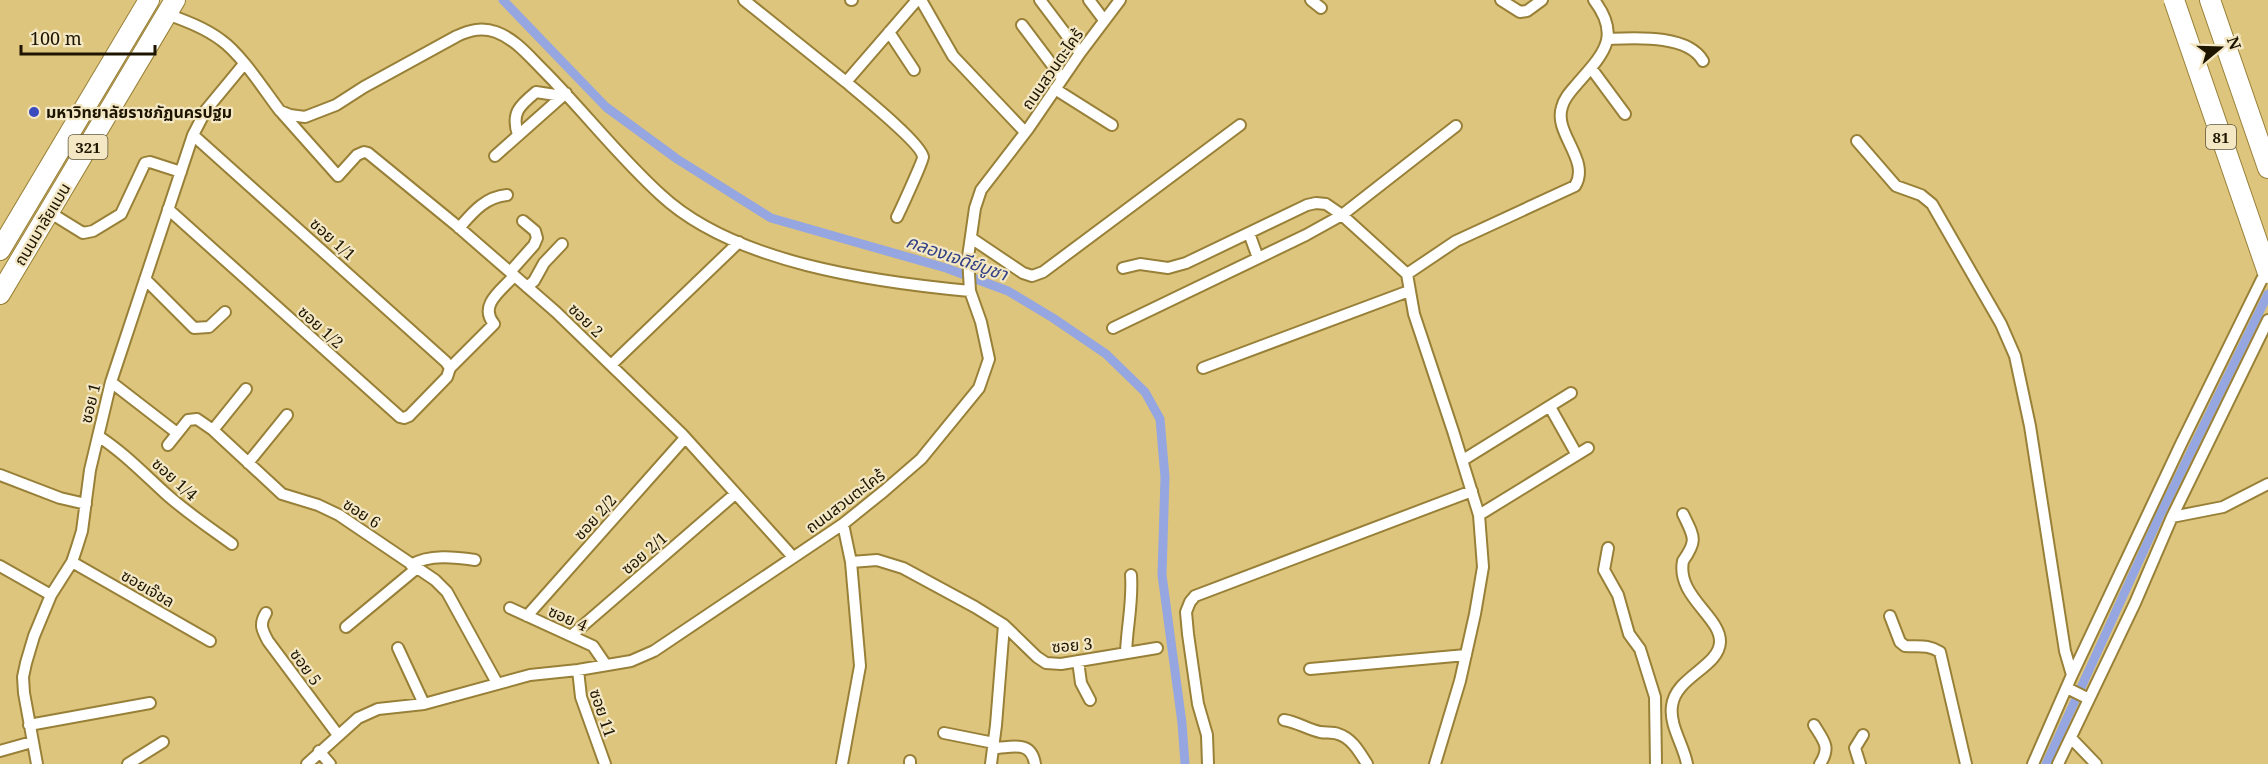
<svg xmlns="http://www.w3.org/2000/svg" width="2268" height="764" font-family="'Noto Serif','Noto Sans Thai',serif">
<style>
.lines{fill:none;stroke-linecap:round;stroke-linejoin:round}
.canal{stroke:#95a6e0;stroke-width:9}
.street-casing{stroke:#988038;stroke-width:14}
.highway-casing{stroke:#988038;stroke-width:22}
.street{stroke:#fff;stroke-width:10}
.highway{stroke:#fff;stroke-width:20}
.highway-bridge-casing{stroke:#988038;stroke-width:22;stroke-linecap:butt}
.highway-bridge{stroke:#fff;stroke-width:20}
.poi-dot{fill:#3a4bbe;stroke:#f3e7c4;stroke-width:2}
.labels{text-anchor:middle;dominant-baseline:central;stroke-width:4.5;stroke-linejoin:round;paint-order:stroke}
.shield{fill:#f3e7c4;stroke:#5e543b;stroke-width:1.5}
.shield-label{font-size:15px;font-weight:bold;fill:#1e1500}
.street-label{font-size:16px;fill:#1e1500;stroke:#f3e7c4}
.poi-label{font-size:16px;font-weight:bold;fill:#1e1500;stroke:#f3e7c4;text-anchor:start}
.water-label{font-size:18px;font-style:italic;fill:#314085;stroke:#f3e7c4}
</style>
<rect width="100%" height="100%" fill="#dec57d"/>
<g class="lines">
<path class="canal" d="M503,0L606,107L677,159L771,218L946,268L1008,291L1053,318L1106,354L1145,392L1160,419L1165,477L1162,575L1182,723L1185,764
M2046,764L2161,513L2268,294"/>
<g class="street-casing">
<path id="street" d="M744,0L846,82L917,0
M851,0H852
M921,0L953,56L1025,132
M1040,0L1080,53
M1089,0L1104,20
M1311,0L1321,8
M1501,0L1520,12L1527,11L1542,0
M167,14C186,21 205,28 221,40C242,55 264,90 280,111L290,115L305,117L336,105L364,87L457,36C470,30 482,27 496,32C515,39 528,55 542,69C583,110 618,156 661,195C734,263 874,282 970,291
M1022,25L1062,78
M889,32L914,70
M1608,39C1635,38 1688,34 1703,61
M1591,68L1625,114
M846,82C859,93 922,144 923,157C923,161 901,209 897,217
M1055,89L1112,125
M282,113L338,176L357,155L364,152L368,153L456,225L556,312L682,434L793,557
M193,135L446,362L450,368
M518,135C511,113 519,106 536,92L562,96
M1857,141L1896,186L1921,195L1932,204L2001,324L2015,356L2030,426L2065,651L2072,675L2033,764
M495,156L566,93
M168,209L400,417L404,418L409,416L447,377L450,368L494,324C478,305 502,290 514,276
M49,212L83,233L93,231L121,214L145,163L150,162L181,172
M459,228C473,212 485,197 507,195
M1249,233L1258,258
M971,238L1023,273L1032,276L1043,272L1240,125
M1123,268L1140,264L1168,268L1186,263L1307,205L1316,203L1326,204L1342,215L1407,274L1414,314L1453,431L1479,515L1483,567L1475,614L1460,681L1435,764
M510,272L534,245L537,238L535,231L523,221
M1407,274L1456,241L1575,186C1591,160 1553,133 1562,107C1564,98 1571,91 1577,84C1603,54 1622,37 1594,0
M145,279L194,328L209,327L225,312
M527,287L534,281L544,263L562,244
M1113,328L1306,235L1342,215L1456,126
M611,365L739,242
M1203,368L1409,291
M111,382L177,433
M1550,407L1577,455
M213,430L246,389
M98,436C123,452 143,473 165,493C186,512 210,528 232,544
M168,445L188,420L197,419L213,430L282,494L318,505L339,515L435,580L447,592L497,683
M1463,460L1571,393
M248,463L287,415
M0,475L60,498L86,504
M1683,514C1694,537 1698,540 1683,561C1676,596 1721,617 1720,642C1719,667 1675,677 1672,706C1669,725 1684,746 1687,764
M1479,515L1588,448
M2172,517L2223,507L2268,484
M1608,548L1604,570L1618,595L1629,634L1640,649L1655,697L1656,764
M72,562L210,641
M851,562L877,560L903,568L975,607L1004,625L1037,657L1046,663L1061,664L1157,648
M411,565C429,554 455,557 475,560
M0,566L51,595
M510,608L593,646L606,665
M266,613C259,624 262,630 268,641L338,735
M527,616L685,438
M1890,616L1900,642L1905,646C1919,647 1927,644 1940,652L1966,764
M346,627L417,568
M572,635L735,494
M398,648L424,704
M1126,653C1127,625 1133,603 1131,575
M1078,661L1081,683L1090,700
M1310,669L1466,655
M578,670L581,697L605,764
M2072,675L2181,444L2268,267
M2067,688L2089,699
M1284,720C1297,722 1307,729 1320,732C1326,733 1333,732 1338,734C1352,738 1360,753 1367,764
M29,725L150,703
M1814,725C1824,741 1831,747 1820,764
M944,733L994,743
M2071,738L2096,764
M993,748C1011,748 1031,739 1035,764
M0,751L32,742
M319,751L330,764
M37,764L24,693L23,677L26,663L34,636L51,595L72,562L77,547L82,531L90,470L111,382L193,135L206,110L244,64
M128,764L163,742
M307,764L358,718L378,709L424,704L530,675L578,670L631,661L654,651L843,524L884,491L921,459L979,388L989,359L981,322L970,291L968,257L975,208L981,190L1028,129L1080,53L1120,0
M842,764L860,666L851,562L843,524
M910,764V761
M991,764L996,725L1004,625
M1208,764L1207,735L1198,704L1188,634L1186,612L1190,602L1195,596L1472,491
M1860,764L1855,748L1863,735
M2058,764L2135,603L2172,517L2268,320"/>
</g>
<g class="highway-casing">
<path id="highway" d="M2210,0L2268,168
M0,250L149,0
M0,294L175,0"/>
</g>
<use href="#street" class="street"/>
<use href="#highway" class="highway"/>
<g class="highway-bridge-casing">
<path id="highway-bridge" d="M2174,0L2268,273"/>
</g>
<use href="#highway-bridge" class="highway-bridge"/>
</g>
<circle class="poi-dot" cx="34" cy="112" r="6"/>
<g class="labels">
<g class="shield">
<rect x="2206" y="125" width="30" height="24" rx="4.5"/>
<rect x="68.5" y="135" width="39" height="24" rx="4.5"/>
</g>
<g class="shield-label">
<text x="2221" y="137">81</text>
<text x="88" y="147">321</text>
</g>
<g class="street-label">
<text transform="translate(1052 69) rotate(-55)">ถนนสวนตะไคร้</text>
<text transform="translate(42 224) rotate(-59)">ถนนมาลัยแมน</text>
<text transform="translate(333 239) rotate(42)">ซอย 1/1</text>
<text transform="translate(586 320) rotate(44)">ซอย 2</text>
<text transform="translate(321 327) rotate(42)">ซอย 1/2</text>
<text transform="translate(90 403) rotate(-76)">ซอย 1</text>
<text transform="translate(175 479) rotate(42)">ซอย 1/4</text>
<text transform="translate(845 501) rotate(-37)">ถนนสวนตะไคร้</text>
<text transform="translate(362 513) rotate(33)">ซอย 6</text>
<text transform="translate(595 517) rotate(-48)">ซอย 2/2</text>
<text transform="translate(644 553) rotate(-41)">ซอย 2/1</text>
<text transform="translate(148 588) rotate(30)">ซอยเจ๊ชล</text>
<text transform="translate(568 618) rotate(24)">ซอย 4</text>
<text transform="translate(1072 645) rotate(-5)">ซอย 3</text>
<text transform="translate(306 667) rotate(54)">ซอย 5</text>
<text transform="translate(603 713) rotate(71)">ซอย 11</text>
</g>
<g class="poi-label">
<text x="46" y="112">มหาวิทยาลัยราชภัฏนครปฐม</text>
</g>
<g class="water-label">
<text transform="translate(957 257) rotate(19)">คลองเจดีย์บูชา</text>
</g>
</g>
<g transform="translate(2220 48) rotate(71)" stroke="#f3e7c4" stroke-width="4.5" paint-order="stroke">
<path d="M0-4.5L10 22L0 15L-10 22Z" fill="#1e1500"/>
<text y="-9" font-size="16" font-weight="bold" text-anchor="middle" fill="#1e1500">N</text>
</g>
<path d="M21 45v9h134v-9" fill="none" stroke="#1e1500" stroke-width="3"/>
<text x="30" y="45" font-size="18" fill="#1e1500" stroke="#f3e7c4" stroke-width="4.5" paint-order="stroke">100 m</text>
</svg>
